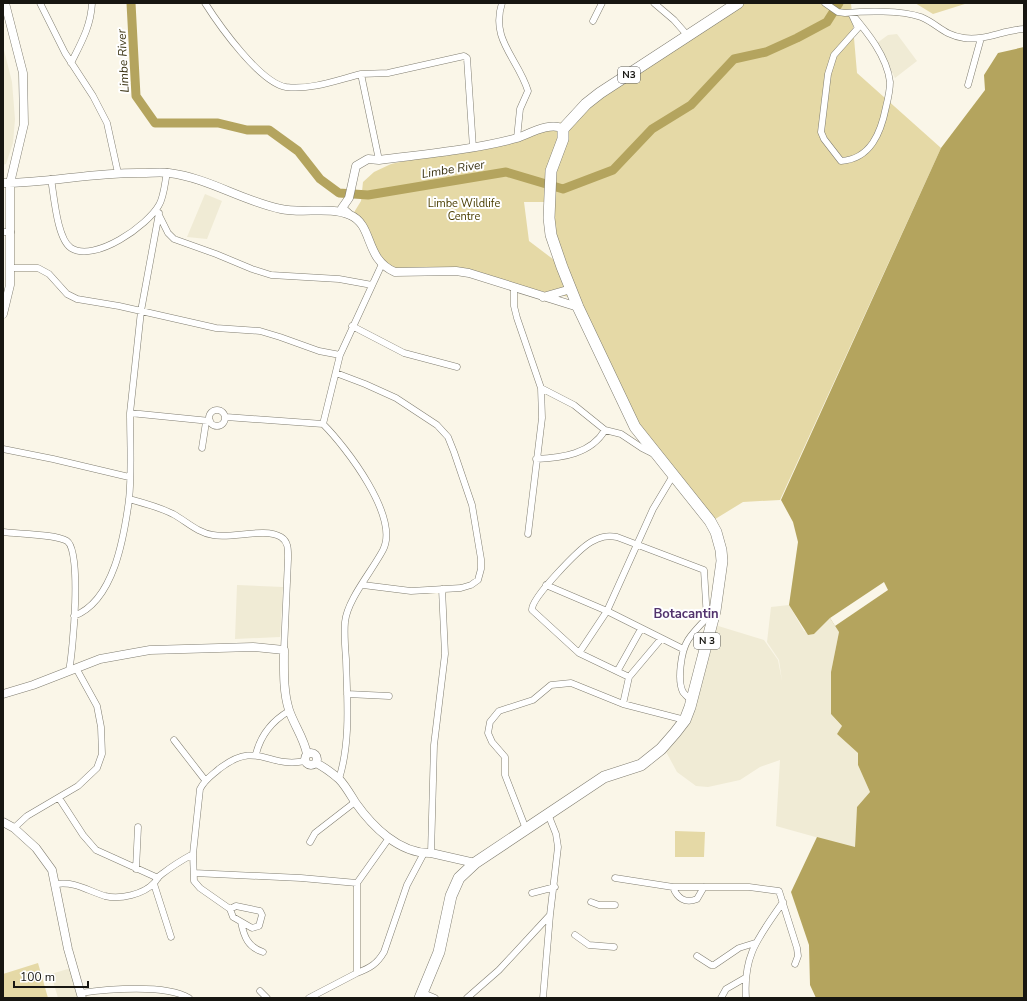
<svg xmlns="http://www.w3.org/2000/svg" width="1027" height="1001" font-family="'Nunito Sans',sans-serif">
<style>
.built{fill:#f0ebd5}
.green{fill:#e5d9a6;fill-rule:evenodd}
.water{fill:#b4a45e}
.pier{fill:#faf6e8}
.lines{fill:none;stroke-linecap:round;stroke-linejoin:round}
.river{stroke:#b4a45e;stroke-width:9}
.street-casing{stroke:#817e71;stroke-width:7}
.secondary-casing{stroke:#817e71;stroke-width:9}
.highway-casing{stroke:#817e71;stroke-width:12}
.street{stroke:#fff;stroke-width:6}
.secondary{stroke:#fff;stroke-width:8}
.highway{stroke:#fff;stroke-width:11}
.labels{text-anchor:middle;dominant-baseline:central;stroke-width:4;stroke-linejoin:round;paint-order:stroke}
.shield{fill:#fff;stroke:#5d5c58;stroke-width:1}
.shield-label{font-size:10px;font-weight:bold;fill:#171611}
.park-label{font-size:11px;fill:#493d02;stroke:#fff}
.water-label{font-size:12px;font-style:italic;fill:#3a3313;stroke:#fff}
.quarter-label{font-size:13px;font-weight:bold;fill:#52336d;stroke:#fff}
</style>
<rect width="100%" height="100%" fill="#faf6e8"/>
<path class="built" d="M897,34L917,61L895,78L877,43L888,35Z
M3,46L12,82L15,119L13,143L6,164L3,165Z
M205,194L222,201L207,239L187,237Z
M884,582L839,632L831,672V714L842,727L837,734L858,753V765L870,792L857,807L855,848L776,826L780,760L760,767L740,780L708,787L696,786L677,772L664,748L676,734L715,625L764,640L778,660L782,681L779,660L767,642L771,607L789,605L804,631L814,634L830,618Z
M237,585L283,587L280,637L235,639Z
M71,968L79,998H58L51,974Z"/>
<path class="green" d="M739,3H851L857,73L941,148L780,500L743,502L712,521L635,425L574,298L516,286L465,270L387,268L353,214L361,201L363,182L374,172L391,164L523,135L562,122L571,126L589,104ZM524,202H549L562,266L529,241Z
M915,3H968L933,14Z
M675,831L705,832L704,857H675V844H687H675Z
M38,963L48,998H3V974Z"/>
<path class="water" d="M1024,47V998H816L810,985L809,945L791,892L817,837L855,847L857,807L870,792L858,765V753L837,734L842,726L831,714V672L839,632L830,618L814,634L808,635L789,605L798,542L793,522L781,500L941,148L985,90L984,75L998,53Z"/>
<path class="pier" d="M884,582L888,590L835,626L830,618Z"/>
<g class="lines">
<path class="river" d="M131,3L136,96L155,123H218L247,130H269L298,151L320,179L339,193L368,195L506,172L563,189L613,170L652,129L691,105L734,59L766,52L797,38L827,22L839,3"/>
<g class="street-casing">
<path id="street" d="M40,3L65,53L93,96L107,123L118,173
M205,3C219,25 260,83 286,87C312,90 337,80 361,74L379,160
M502,3C490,40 518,58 528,91L520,109L517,138
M654,3L674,20L688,36
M825,3L838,12L845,13C865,11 901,10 921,17C938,24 943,35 964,38C985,41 1003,30 1024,29
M851,13C867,32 887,56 890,82C890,90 888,99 886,107C881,132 871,159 841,161L824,139L821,132L828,74L834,55L858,28Z
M593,21L602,3
M71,63C81,43 91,26 92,3
M361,74L388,73L464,56L467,58L473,148
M968,85L981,38
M51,179C54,195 57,239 71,248C95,263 148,225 159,205C164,197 165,182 167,172
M159,215L168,233L174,239L216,254L252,269L271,275L339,279L372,285
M3,232H11
M11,268H38L49,274L67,294L77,299L119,306L216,328L260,331L280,337L319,351L340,355
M514,287V306L517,318L541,388L542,418L528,534
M352,326L404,353L457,367
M336,373L365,384L396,398L437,425L448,437L454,452L472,505L481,559V569L478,580L471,585L461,588L411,591L363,585
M541,388L574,405L605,430L621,434L642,448L654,454
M209 418a8 8 0 1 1 16 0a8 8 0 1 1-16 0Z
M130,413L141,311L159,213
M226,417L323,424C346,447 400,517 383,550C372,571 347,600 345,622C344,634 345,647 346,659C347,698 351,741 339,779
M323,424L340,355L382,264
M202,448L206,422
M3,449L53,459L129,477
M536,459C562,458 591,454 605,430
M129,499C144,503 159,507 173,514C186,521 198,533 213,535C232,539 265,527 281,537C289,542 288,551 288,559L284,650
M3,532C18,534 56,534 67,541C82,551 73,651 69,671
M546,585L607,611L683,649
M74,616C114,601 124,537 129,500C132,472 130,441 130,413L210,421
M579,653L607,611L653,509L674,474
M618,670L641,629
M629,677L661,639
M347,694L389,696
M692,701C689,698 685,695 683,692C677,681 681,651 688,640C693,632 701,624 708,617
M623,704L629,677L579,653L532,610C531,598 579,549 591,542C600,537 607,535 617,537L704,570L707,619
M174,740L205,780
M256,754C261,734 272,721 289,711
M59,798L83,835L96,850L158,878
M14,828L27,816L78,786L97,768L102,754L101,727L97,706L76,668
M526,829L505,775V757L492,742L488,733L490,722L499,711L533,700L551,685L571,683L623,704L685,720
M310,842L315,833L355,802
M431,853L434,745L445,654L442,589
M136,869L138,827
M194,873L301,878L357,883
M615,878L673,887H749L779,891L797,948L798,956L795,964
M56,884C75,881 88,891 105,896C120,900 144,894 154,883C157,880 158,876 162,874C171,867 182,860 193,854
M154,884L171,937
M673,887C677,898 685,904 697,899L704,887
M532,893L555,887
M591,902L599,905H615
M230,909L236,906L260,911L262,915L259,926L252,928L233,917L230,909L200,888L194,881L193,854L200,789C205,779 211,776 219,769C258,739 267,769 305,761
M241,922C244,937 248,947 263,952
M575,935L589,945L614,947
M697,956L711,965H714L739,948L755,943
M357,973C370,968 377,964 384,952L407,885L424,853
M260,991L267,998
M80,993C108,989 166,984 189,998
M423,993L435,998
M309,998L357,973V883L389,838
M467,998L499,970L550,915L558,847L556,834L548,814
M543,998L550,915
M721,998L726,989L745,978
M746,998C743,954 759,937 783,902"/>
</g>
<g class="secondary-casing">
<path id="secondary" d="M3,183C49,183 95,172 142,173C151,173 160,172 169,173C209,178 242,201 281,209C303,214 329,206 350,215C374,225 364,259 395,272L456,271L469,273L578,307
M350,215L342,208L349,198L356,166L368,159L379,160C425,154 472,150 517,138C529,134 551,121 563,129
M543,297L571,289
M3,314L10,285V183L24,124L23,73L5,3
M3,694L33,685L100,659L150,650L253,647L284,650C284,670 283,691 289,710C294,725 304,738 307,754
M305 759a6 6 0 1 1 12 0a6 6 0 1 1-12 0Z
M316,763C324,767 332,773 339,779C345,785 350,794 355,802C372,826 399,854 431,853L475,863
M3,822L14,828L36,848L52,870L68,949L82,998"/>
</g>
<g class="highway-casing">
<path id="highway" d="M420,998L439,952L451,896L459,878L475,863L604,777L641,765L661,749L675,733L685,720L690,707L715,611L722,561L721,550L716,532L710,521L635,427L578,307L562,267L551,235L549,218L551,171L563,139V129L586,104L600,93L738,3"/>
</g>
<use href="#street" class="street"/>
<use href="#secondary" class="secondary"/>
<use href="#highway" class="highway"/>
</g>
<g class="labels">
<g class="shield">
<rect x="618" y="67" width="22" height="16" rx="3"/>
<rect x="694" y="633" width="26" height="16" rx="3"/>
</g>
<g class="shield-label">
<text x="629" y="75">N3</text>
<text x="707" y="641">N 3</text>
</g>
<g class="park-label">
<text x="464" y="203">Limbe Wildlife<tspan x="464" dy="13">Centre</tspan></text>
</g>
<g class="water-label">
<text transform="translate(123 61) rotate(-93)">Limbe River</text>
<text transform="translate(453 169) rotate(-9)">Limbe River</text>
</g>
<g class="quarter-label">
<text x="686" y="614">Botacantin</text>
</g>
</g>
<rect width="1027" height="1001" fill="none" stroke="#171611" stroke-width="8"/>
<path d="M14 981v6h74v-6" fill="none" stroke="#171611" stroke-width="2"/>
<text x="20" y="981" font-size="12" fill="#171611" stroke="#ffffff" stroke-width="3" paint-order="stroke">100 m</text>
</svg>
